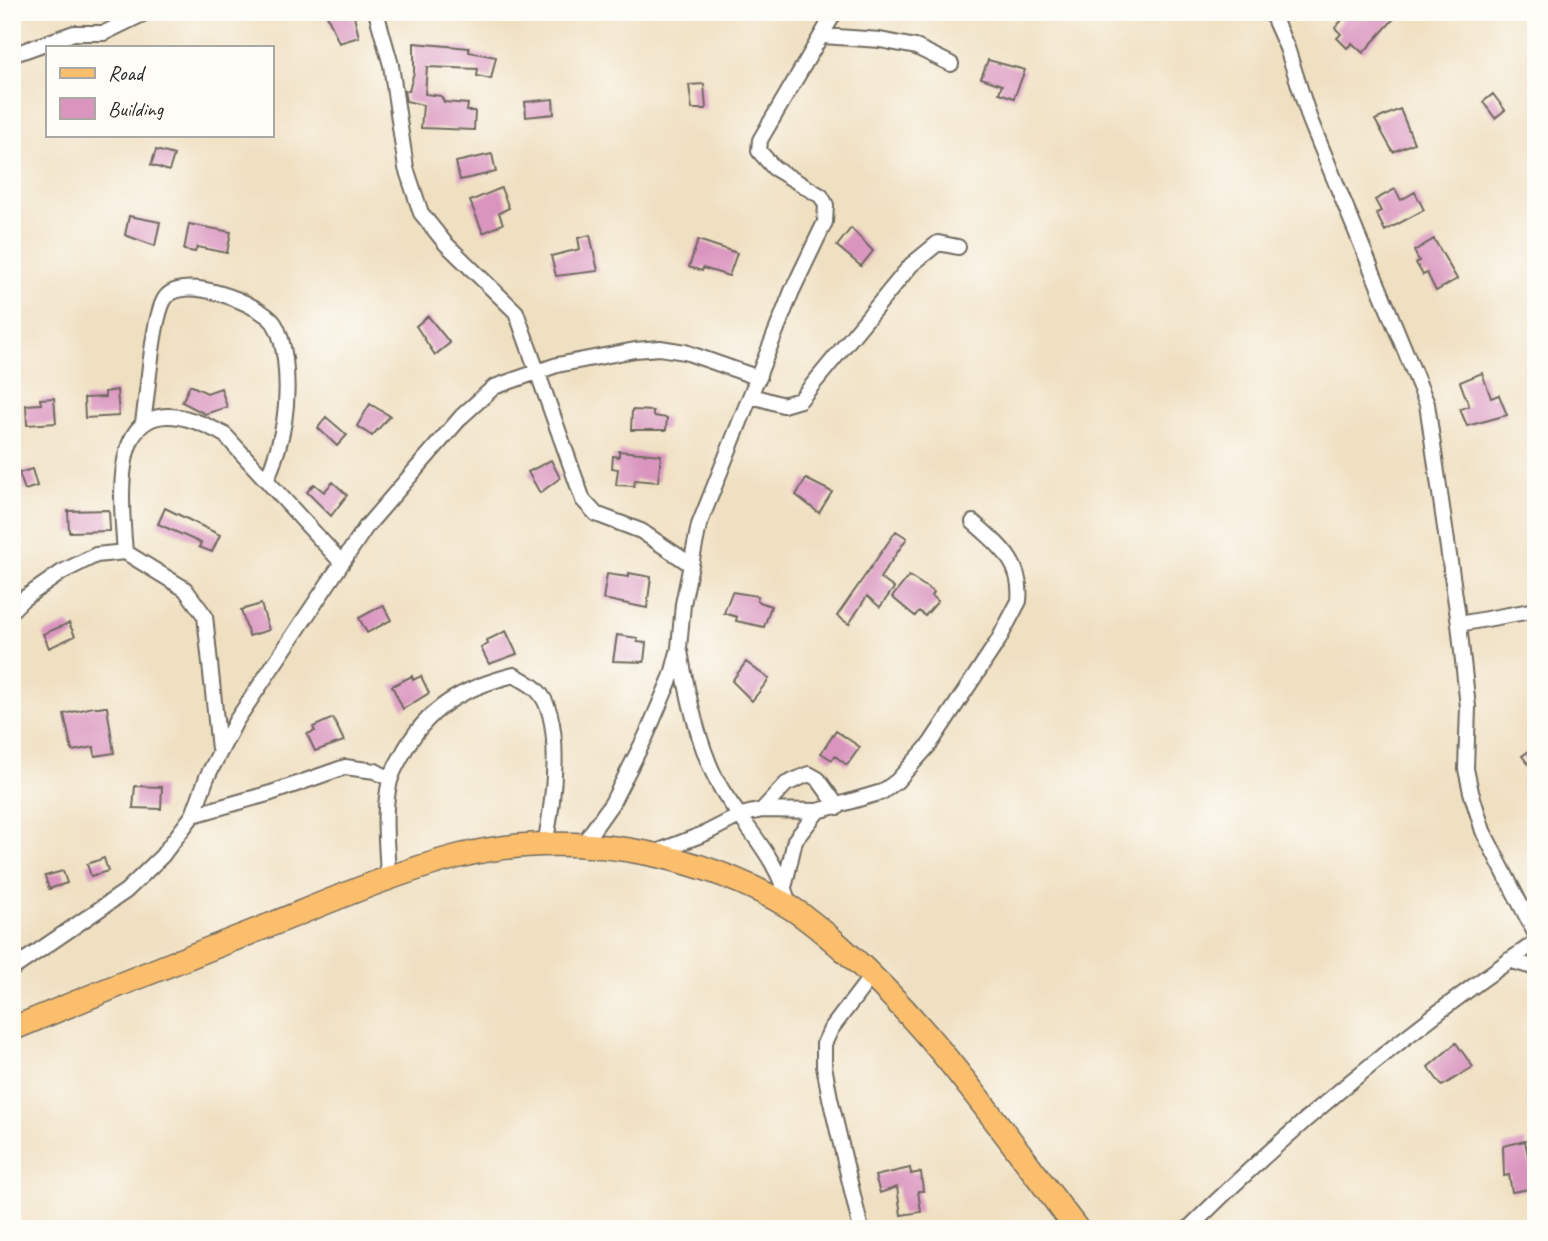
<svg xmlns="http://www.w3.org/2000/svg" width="1548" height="1241" font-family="Caveat,sans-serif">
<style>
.building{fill:#da95bf}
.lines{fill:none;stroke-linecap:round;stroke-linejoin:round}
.minor-casing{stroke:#706a60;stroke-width:18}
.primary-casing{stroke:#706a60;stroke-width:26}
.path{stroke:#706a60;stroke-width:2.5;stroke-dasharray:5 5;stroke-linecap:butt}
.minor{stroke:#fff;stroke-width:14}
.primary{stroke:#fabe6d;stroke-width:23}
</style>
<rect width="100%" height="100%" fill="#fdfcf7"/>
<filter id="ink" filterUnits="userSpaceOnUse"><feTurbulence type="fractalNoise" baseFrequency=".0143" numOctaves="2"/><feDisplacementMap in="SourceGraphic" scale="14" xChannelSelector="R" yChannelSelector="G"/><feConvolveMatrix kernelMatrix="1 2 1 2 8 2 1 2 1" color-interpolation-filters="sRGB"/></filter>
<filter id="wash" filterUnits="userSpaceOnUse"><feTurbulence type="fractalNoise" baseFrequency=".00686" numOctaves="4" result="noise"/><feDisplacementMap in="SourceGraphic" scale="28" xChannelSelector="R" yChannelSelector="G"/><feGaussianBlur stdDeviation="1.57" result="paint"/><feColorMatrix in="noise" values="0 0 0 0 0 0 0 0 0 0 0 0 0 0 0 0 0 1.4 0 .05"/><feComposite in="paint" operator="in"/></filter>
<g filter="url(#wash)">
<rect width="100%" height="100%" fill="#f0e0c2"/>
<g id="blocks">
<path class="building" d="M336,12H353L359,37L339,43L327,15Z
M1349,12H1400L1363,53L1352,43L1347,48L1337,38L1341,34L1335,28Z
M414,43L469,48V52L496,57L491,79L477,76L478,69L427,67L425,94L441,96L444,102L468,104L467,111H475L474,130L421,128L423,105L406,101L404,91H409L414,72Z
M988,60L1025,70L1014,98L999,93L1002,85L981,78Z
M704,84L706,109H692L689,85Z
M1493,94L1505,110L1495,118L1483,102Z
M553,99L554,114L526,117L525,102Z
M1400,109L1414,143L1393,152L1375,120Z
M156,150L174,155L169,171L151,165Z
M492,154L496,172L460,180L456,162Z
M501,188L509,208L499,213L503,224L483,233L470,201Z
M1395,189L1401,200L1415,192L1424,210L1385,231L1376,213L1381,211L1375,200Z
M129,216L160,222L155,246L125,235Z
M189,224L231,232L227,253L197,247L195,252L184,250Z
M851,228L873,251L861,266L837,246Z
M590,235L598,271L556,276L551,256L580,249L578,238Z
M1434,239L1457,279L1436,291L1427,273L1423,275L1416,263L1419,261L1414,251Z
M698,240L737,253L729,276L703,268L702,271L689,267Z
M428,316L450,343L435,355L416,326Z
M1482,373L1491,398L1499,395L1507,415L1467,426L1460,409L1469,406L1460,382Z
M190,385L207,393L221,388L227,407L205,414L182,402Z
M117,390L119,416L85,418L84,398L105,397V392Z
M54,398L56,423L27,425L26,405L41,404L40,399Z
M370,404L390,416L372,436L357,426Z
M632,410L653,411V416L667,418L666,430H631Z
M326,417L347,435L337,446L318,428Z
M619,451L661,455L658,482L635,480L634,486L616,485L618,469L612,468L613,456L619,457Z
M551,460L560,478L540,493L528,472Z
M32,469L37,486L25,490L19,473Z
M806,479L832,492L819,513L796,495Z
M333,482L347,495L331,516L307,492L314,484L324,492Z
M165,508L220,535L212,552L199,547L201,543L158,524Z
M109,510L110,531L69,532L68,511Z
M896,531L907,538L880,578L894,588L880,607L867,596L849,624L837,616Z
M629,573L651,577L647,608L603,599L607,574L629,577Z
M909,576L934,592L932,596L938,601L925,616L919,611L915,616L892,597Z
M732,592L758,596L757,601L771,606L764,627L736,621L737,617L724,613Z
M261,604L269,630L249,636L241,610Z
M383,605L391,620L367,633L359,618Z
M69,623L75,636L49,648L43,634Z
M506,631L517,654L489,664L481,648L488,644L487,640Z
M617,635L638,638L637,642L646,643L644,662L613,661Z
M746,662L769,679L752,701L732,681Z
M412,676L413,680L421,676L429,693L403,709L392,686Z
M93,707H107L114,753L95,756L94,747L72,751L64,714Z
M333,718L344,741L315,751L307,734L315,731L313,727Z
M836,731L860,747L847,765L835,756L832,760L821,753Z
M1536,746V774L1522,756Z
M135,786L162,787L161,809L133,808Z
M104,858L108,871L91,876L87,864Z
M63,871L67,883L49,889L45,876Z
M1456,1043L1473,1067L1442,1086L1428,1067Z
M1525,1141L1535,1188L1512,1192L1509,1175L1504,1176L1503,1146Z
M910,1168L911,1174L921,1172L923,1191H918L921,1212L901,1215L897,1187L880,1193L875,1176Z"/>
</g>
</g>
<g filter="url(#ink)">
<use href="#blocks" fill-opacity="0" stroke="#706a60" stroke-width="2"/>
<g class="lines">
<g class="minor-casing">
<path id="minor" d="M376,12L391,65L406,168L421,213L445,243L516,312L583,500L596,514L641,531L690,564
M1271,12L1287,48L1310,120L1427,404L1459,624L1468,707L1466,769L1471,792L1483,831L1536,935
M823,36L880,40L916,47L951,64
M12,55L74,33H104L147,12
M752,396L783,405L800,400L911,265L938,243L958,247
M143,422C148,393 152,323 164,300C179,271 261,304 274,323C281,334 283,347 285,359C290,404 284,438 267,479
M125,552C118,473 114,374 225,435L342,563
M12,610L23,599L62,572L96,555L125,552L185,589L205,616L219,749
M1459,624L1536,610
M680,651C687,693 700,753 722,790C746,829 780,860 789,907
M762,810L786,784L809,774L818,779L838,807
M193,815L271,793L345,767L375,771L390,779
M583,844L612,803L646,736L672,675L679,648L683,604L699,525L792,291L825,222L826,205L821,196L774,168L759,151L760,140L835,12
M654,853L706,833L741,815L762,810L818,811L882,792L897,781L930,744L998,641L1019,601C1023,563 1000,546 973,522
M388,878C387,846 382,812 390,781C392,773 397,764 401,757C426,708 462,688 514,675C521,679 531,684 537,690C566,718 552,809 545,845
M785,884L795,840L818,811
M1509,960L1536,968
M12,969L126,891L162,856L193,815L207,777L236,721L366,527L462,416L494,387L557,365L635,350L660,348L685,352L759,378
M861,1229L830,1098L824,1066V1044L831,1029L872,975
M1188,1229C1293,1125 1413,1026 1536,942"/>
</g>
<g class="primary-casing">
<path id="primary" d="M12,1029C98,993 183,959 270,925C332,900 394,873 459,856C567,829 692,850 788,906C808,918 826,934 843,949C934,1029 1003,1133 1077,1229"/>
</g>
<path class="path" d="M12,1223L33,1229"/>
<use href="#minor" class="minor"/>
<use href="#primary" class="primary"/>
</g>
</g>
<rect width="1548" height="1241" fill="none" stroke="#fdfcf7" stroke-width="42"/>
<rect x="46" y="46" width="228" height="91" fill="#fdfcf7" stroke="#a9a8a5" stroke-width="2"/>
<rect x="60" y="68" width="35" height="10" fill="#fabe6d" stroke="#a9a8a5" stroke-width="2"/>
<text x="108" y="80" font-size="21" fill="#2b2b2b">Road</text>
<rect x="60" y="98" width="35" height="21" fill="#da95bf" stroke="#a9a8a5" stroke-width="2"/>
<text x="108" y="116" font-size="21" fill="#2b2b2b">Building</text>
</svg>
